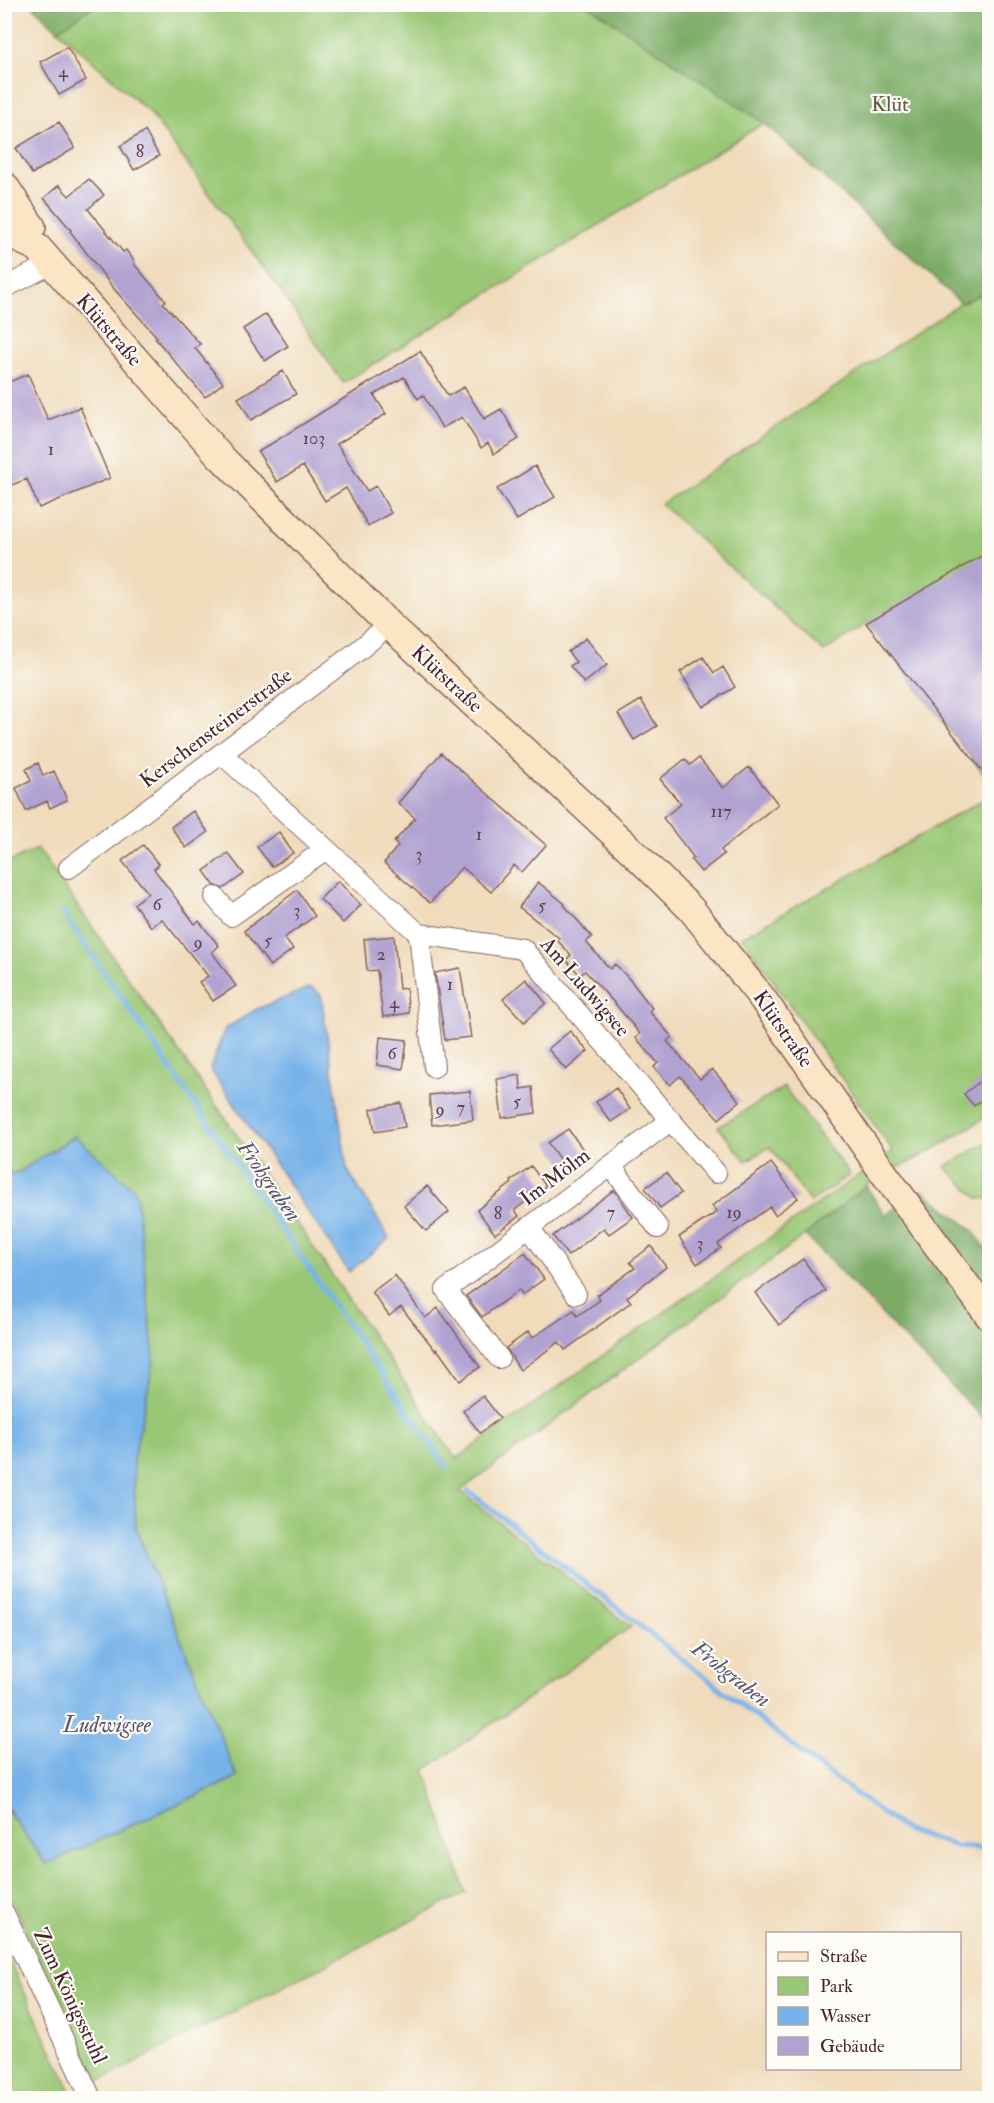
<svg xmlns="http://www.w3.org/2000/svg" width="994" height="2103" font-family="'IM FELL Double Pica',serif">
<style>
.green{fill:#9ac775;stroke:#727350;stroke-width:1.5}
.forest{fill:#7bac66;stroke:#626648;stroke-width:1.5}
.water{fill:#77b3e9;stroke:#60698a;stroke-width:1.5}
.lines{fill:none;stroke-linecap:round;stroke-linejoin:round}
.stream{stroke:#77b3e9;stroke-width:5}
.building{fill:#b0a2d1}
.street-casing{stroke:#84615d;stroke-width:22}
.secondary-casing{stroke:#84615d;stroke-width:30}
.street{stroke:#fff;stroke-width:20}
.secondary{stroke:#fce5c4;stroke-width:27}
.labels{text-anchor:middle;dominant-baseline:central;stroke-width:4.5;stroke-linejoin:round;paint-order:stroke}
.number-label{font-size:18px;fill:#644054}
.park-label{font-size:21px;fill:#665a45;stroke:#fdfcf7}
.street-label{font-size:21px;fill:#4a1f2b;stroke:#fdfcf7}
.water-label{font-size:22px;font-style:italic;fill:#5a536e;stroke:#fdfcf7}
</style>
<rect width="100%" height="100%" fill="#fdfcf7"/>
<filter id="ink" filterUnits="userSpaceOnUse"><feTurbulence type="fractalNoise" baseFrequency=".0167" numOctaves="2"/><feDisplacementMap in="SourceGraphic" scale="12" xChannelSelector="R" yChannelSelector="G"/><feConvolveMatrix kernelMatrix="1 2 1 2 8 2 1 2 1" color-interpolation-filters="sRGB"/></filter>
<filter id="wash" filterUnits="userSpaceOnUse"><feTurbulence type="fractalNoise" baseFrequency=".008" numOctaves="4" result="noise"/><feDisplacementMap in="SourceGraphic" scale="24" xChannelSelector="R" yChannelSelector="G"/><feGaussianBlur stdDeviation="1.35" result="paint"/><feColorMatrix in="noise" values="0 0 0 0 0 0 0 0 0 0 0 0 0 0 0 0 0 1.4 0 .05"/><feComposite in="paint" operator="in"/></filter>
<g filter="url(#wash)">
<rect width="100%" height="100%" fill="#f0dbbb"/>
<path class="green" d="M95,4L588,5L764,123L343,383L280,290L150,113L58,30Z
M989,291V781L867,623L824,652L661,504L961,303Z
M989,796V1115L943,1144L904,1165L883,1172L805,1235L460,1491L631,1627L425,1770L466,1893L95,2083L5,1886L4,1805L46,1864L237,1777L136,1529L133,1460L154,1360L75,1136L19,1172L5,1175V864L38,849L259,1167L456,1459L893,1151L742,937Z
M784,1087L850,1175L810,1202L770,1147L746,1161L718,1127Z
M989,1141V1199L978,1198L945,1167Z
M4,1949L74,2098H5Z"/>
<path class="forest" d="M32,5H95L58,30Z
M588,5H989V291L961,303L764,123Z
M866,1186L885,1215L922,1190L971,1229L989,1252V1425L805,1235Z"/>
<path class="water" d="M311,987L321,995L347,1169L389,1238L349,1272L210,1069L225,1029L255,1010Z
M75,1136L136,1191L154,1360L133,1460L136,1529L237,1777L46,1864L5,1805L4,1175L19,1172Z"/>
<g class="lines">
<path class="stream" d="M63,913L447,1468
M468,1491L829,1774L905,1830L956,1846L990,1849"/>
</g>
<g id="blocks">
<path class="building" d="M67,47L86,80L59,95L40,62Z
M59,122L75,148L32,174L16,148Z
M145,131L159,156L134,170L120,146Z
M89,179L104,195L88,209L123,252L126,250L135,262L134,264L166,301L163,303L200,344L195,348L223,383L205,397L155,338L157,337L114,289L70,231L71,230L44,198L59,185L69,196Z
M266,314L288,346L265,361L243,329Z
M420,351L448,396L464,387L484,419L501,409L519,439L494,454L488,443L481,448L462,417L442,428L423,395L418,399L404,377L374,395L386,414L337,444L367,491L376,486L391,513L368,526L346,488L325,501L303,466L277,482L258,452Z
M283,371L296,394L251,420L238,398Z
M28,374L48,420L80,407L110,478L39,508L27,479L4,488V384Z
M535,466L555,497L517,520L497,489Z
M990,551V781L866,623Z
M586,638L607,665L584,683L570,666L576,662L568,652Z
M703,657L714,673L723,667L735,687L703,707L680,672Z
M641,700L657,726L634,740L618,714Z
M441,753L546,845L522,872L514,865L491,892L462,867L430,903L384,863L398,846L394,842L415,818L398,803Z
M699,758L723,788L749,767L778,804L721,850L724,854L701,872L691,860L694,858L663,818L681,804L660,779L685,759L690,765Z
M38,763L43,776L54,771L67,800L50,808L47,801L26,811L16,788L31,781L26,769Z
M193,811L208,832L186,848L171,827Z
M279,832L293,853L272,867L257,847Z
M143,845L159,865L154,869L195,924L199,921L219,946L212,952L236,986L213,1001L199,982L208,976L162,919L151,927L134,904L148,893L122,861Z
M228,853L244,874L223,889L214,885L204,871Z
M338,881L361,905L343,923L320,899Z
M538,882L565,904L564,905L592,937L586,942L610,969L615,964L631,981L652,1008L649,1011L672,1037L667,1041L700,1079L712,1069L740,1101L719,1119L680,1076L670,1085L654,1067L658,1063L636,1038L640,1034L618,1007L585,971L580,975L566,960L571,955L557,940L559,938L519,907Z
M297,890L315,916L284,938L293,949L270,966L244,931Z
M394,936L399,989L406,988L409,1013L383,1017L377,970L367,971L364,939Z
M460,968L471,1037L445,1040L435,973Z
M526,979L546,1003L524,1022L503,999Z
M570,1031L588,1051L566,1070L548,1049Z
M380,1037L407,1040L403,1069L377,1065Z
M990,1073V1093L974,1106L964,1094Z
M520,1075L521,1089L533,1087L536,1113L502,1118L497,1079Z
M616,1088L630,1109L611,1122L596,1102Z
M470,1091L473,1120L432,1125L429,1095Z
M401,1103L405,1127L375,1132L371,1109Z
M568,1129L585,1152L565,1167L548,1143Z
M771,1163L798,1198L775,1215L770,1207L718,1244L721,1248L697,1264L679,1237L717,1212L712,1206Z
M531,1166L546,1186L515,1210L519,1216L495,1234L477,1210L512,1183L511,1181Z
M666,1173L681,1193L660,1208L645,1188Z
M427,1186L449,1212L426,1231L404,1206Z
M614,1190L633,1217L609,1234L604,1228L568,1256L553,1236Z
M651,1246L666,1267L627,1297L631,1302L565,1350L559,1342L520,1370L506,1348L528,1332L532,1338L574,1310L577,1316L600,1300L597,1295L635,1268L630,1262Z
M525,1253L544,1279L522,1295L519,1290L482,1317L466,1296Z
M803,1259L826,1291L779,1325L755,1293Z
M395,1275L425,1318L438,1308L480,1367L460,1381L437,1349L435,1350L401,1307L389,1316L372,1292Z
M483,1396L500,1418L480,1433L463,1411Z"/>
</g>
</g>
<g filter="url(#ink)">
<use href="#blocks" fill-opacity="0" stroke="#84615d" stroke-width="1.5"/>
<g class="lines">
<g class="street-casing">
<path id="street" d="M4,288L51,264
M222,754L419,934L523,949L716,1173
M69,868L359,650L389,625
M215,897L231,916L326,849
M419,934L434,1067
M611,1166L658,1228
M529,1227L576,1294
M499,1358L446,1290L670,1121
M4,1913L91,2098"/>
</g>
<g class="secondary-casing">
<path id="secondary" d="M4,185L32,227
M4,214L23,241L38,248L219,455L389,625L632,851L691,909L762,998L883,1172L990,1317"/>
</g>
<use href="#street" class="street"/>
<use href="#secondary" class="secondary"/>
</g>
</g>
<g class="labels">
<g class="number-label">
<text x="63" y="71">4</text>
<text x="140" y="151">8</text>
<text x="314" y="438">103</text>
<text x="51" y="449">1</text>
<text x="721" y="811">117</text>
<text x="479" y="834">1</text>
<text x="419" y="854">3</text>
<text x="157" y="904">6</text>
<text x="542" y="905">5</text>
<text x="297" y="910">3</text>
<text x="268" y="940">5</text>
<text x="198" y="942">9</text>
<text x="381" y="954">2</text>
<text x="450" y="984">1</text>
<text x="394" y="1002">4</text>
<text x="392" y="1053">6</text>
<text x="517" y="1101">5</text>
<text x="461" y="1107">7</text>
<text x="440" y="1109">9</text>
<text x="611" y="1212">7</text>
<text x="734" y="1212">19</text>
<text x="498" y="1213">8</text>
<text x="700" y="1243">3</text>
</g>
<g class="park-label">
<text x="890" y="104">Klüt</text>
</g>
<g class="street-label">
<text transform="translate(109 330) rotate(49)">Klütstraße</text>
<text transform="translate(447 679) rotate(43)">Klütstraße</text>
<text transform="translate(216 728) rotate(-37)">Kerschensteinerstraße</text>
<text transform="translate(585 987) rotate(49)">Am Ludwigsee</text>
<text transform="translate(783 1029) rotate(55)">Klütstraße</text>
<text transform="translate(555 1177) rotate(-37)">Im Mölm</text>
<text transform="translate(70 1996) rotate(65)">Zum Königsstuhl</text>
</g>
<g class="water-label">
<text transform="translate(269 1181) rotate(55)">Frohgraben</text>
<text transform="translate(731 1674) rotate(38)">Frohgraben</text>
<text x="107" y="1725">Ludwigsee</text>
</g>
</g>
<rect width="994" height="2103" fill="none" stroke="#fdfcf7" stroke-width="24"/>
<rect x="766" y="1932" width="195" height="138" fill="#fdfcf7" stroke="#b5a4a5" stroke-width="1.5"/>
<rect x="778" y="1952" width="30" height="9" fill="#fce5c4" stroke="#b5a4a5" stroke-width="1.5"/>
<text x="820" y="1962" font-size="18" fill="#4a1f2b">Straße</text>
<rect x="778" y="1977" width="30" height="18" fill="#9ac775" stroke="#b5a4a5" stroke-width="1.5"/>
<text x="820" y="1992" font-size="18" fill="#4a1f2b">Park</text>
<rect x="778" y="2007" width="30" height="18" fill="#77b3e9" stroke="#b5a4a5" stroke-width="1.5"/>
<text x="820" y="2022" font-size="18" fill="#4a1f2b">Wasser</text>
<rect x="778" y="2037" width="30" height="18" fill="#b0a2d1" stroke="#b5a4a5" stroke-width="1.5"/>
<text x="820" y="2052" font-size="18" fill="#4a1f2b">Gebäude</text>
</svg>
